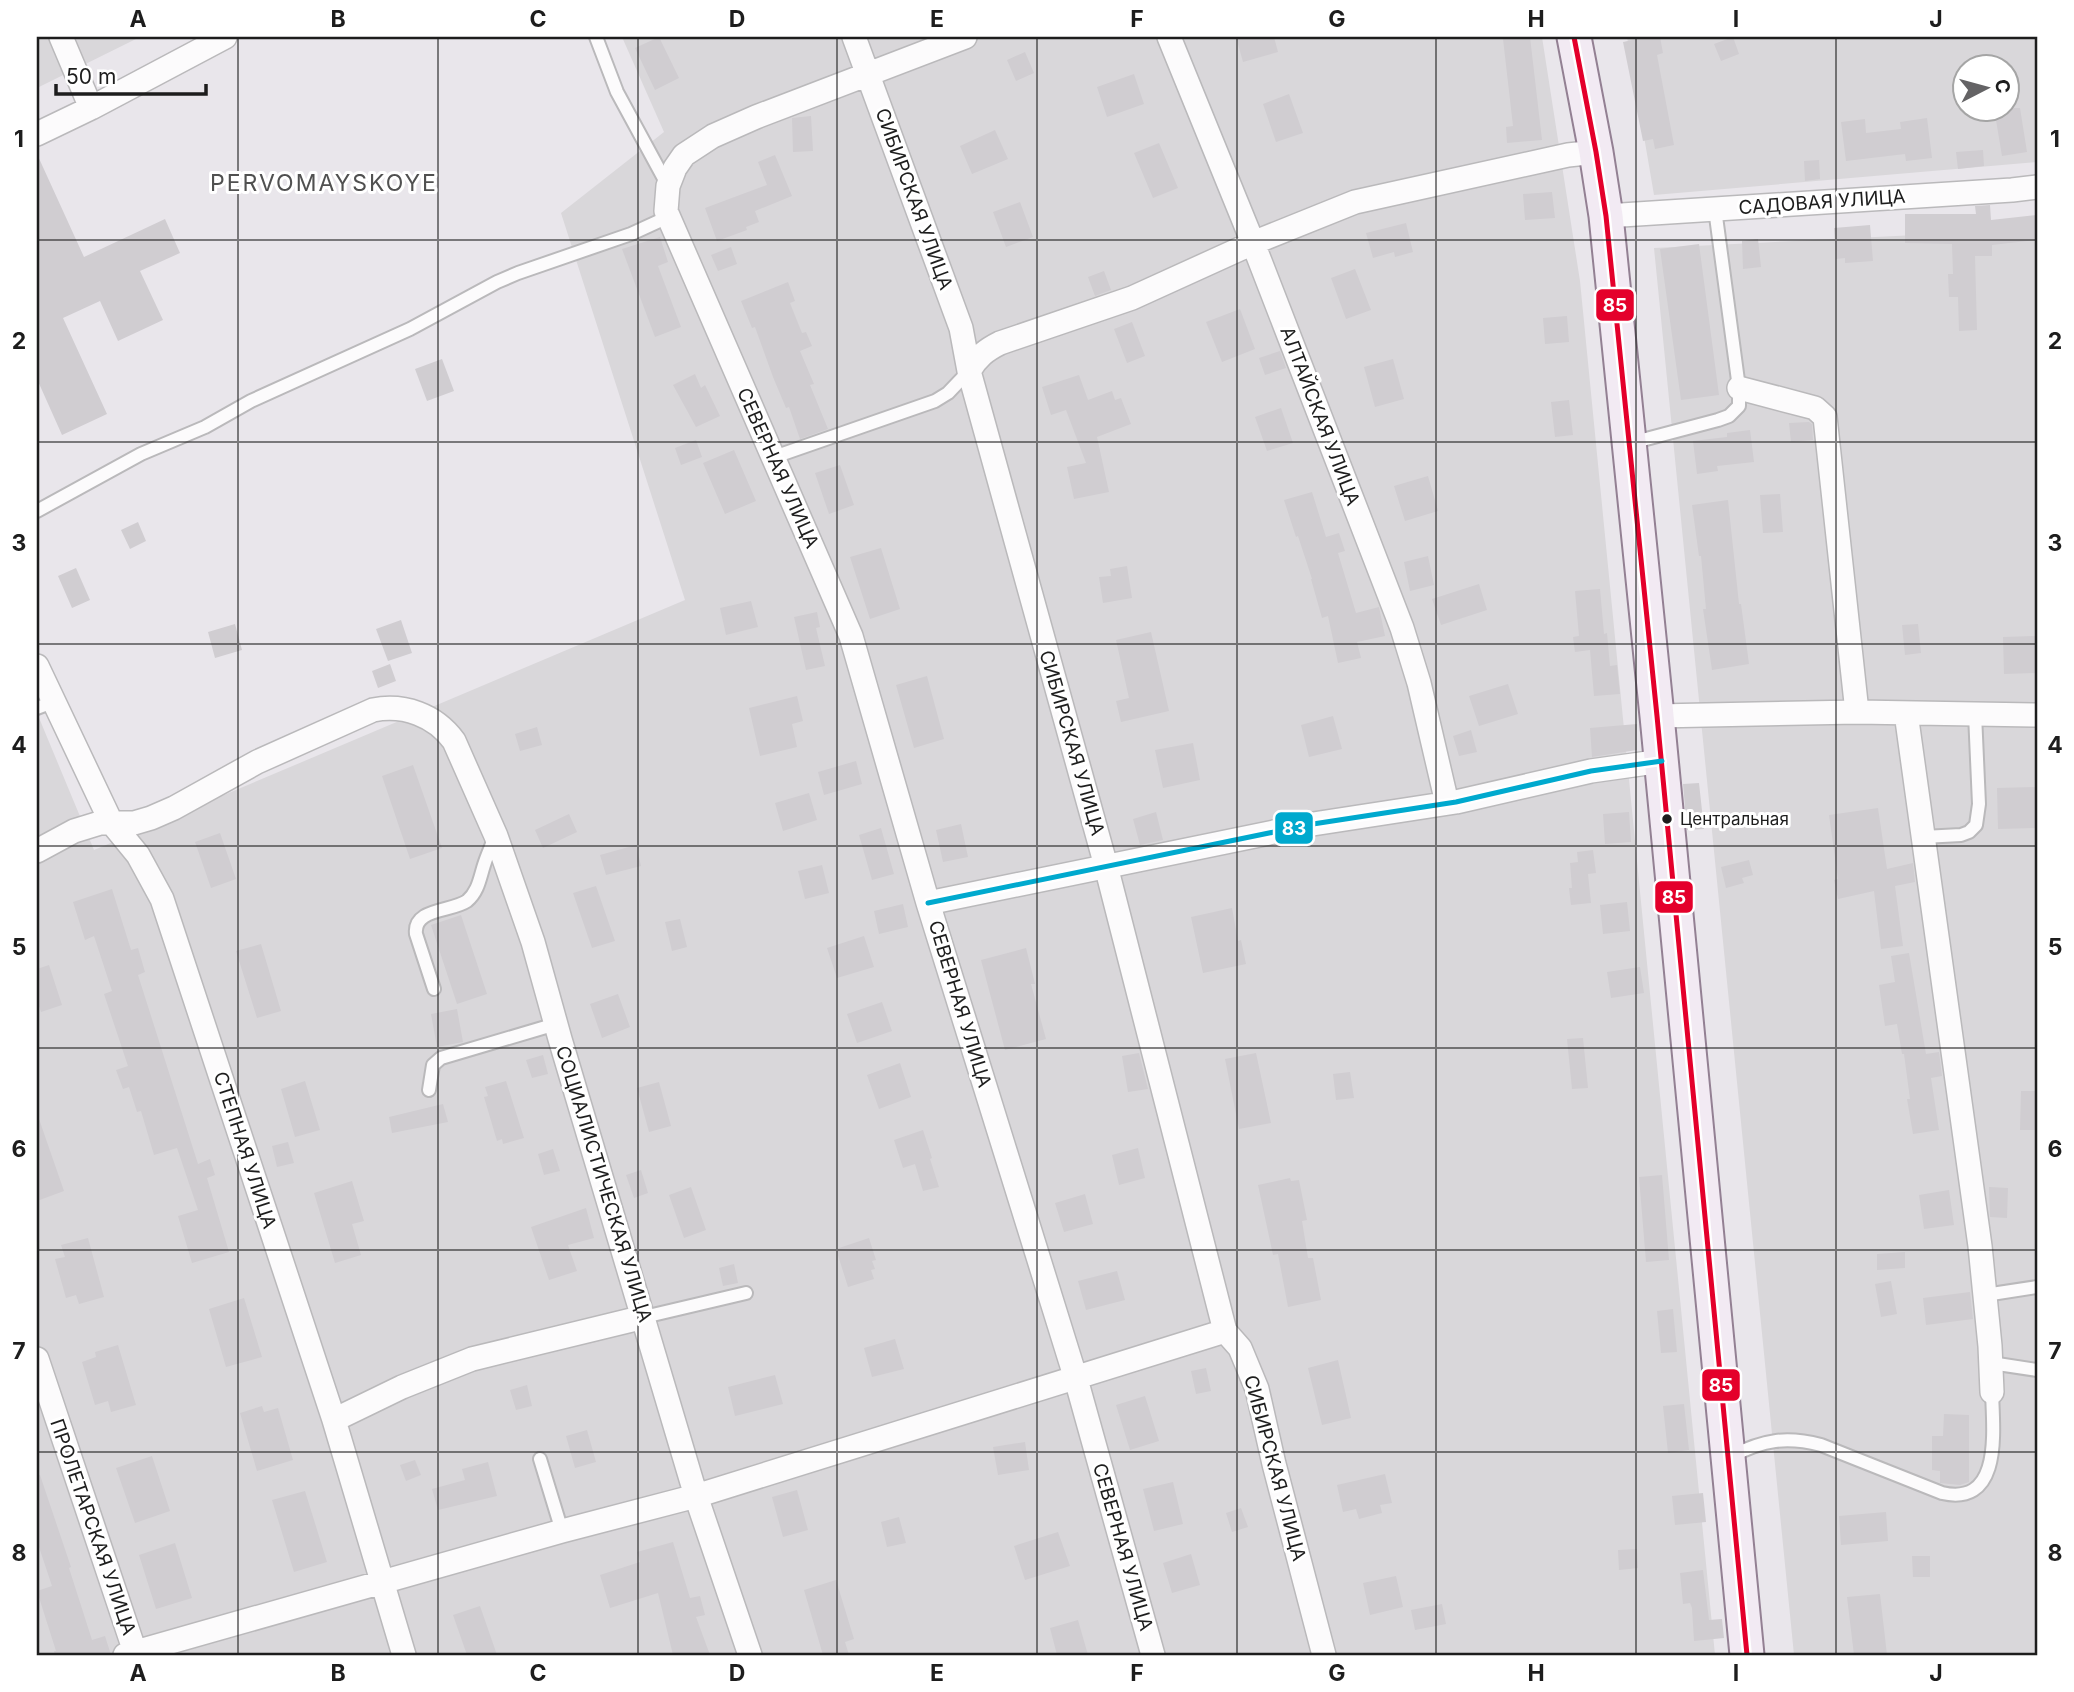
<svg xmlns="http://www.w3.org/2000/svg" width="2074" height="1692" font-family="Inter,sans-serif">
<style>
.residential{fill:#d9d7da;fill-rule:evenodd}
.building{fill:#d0cdd1}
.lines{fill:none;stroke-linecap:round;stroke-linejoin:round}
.lane-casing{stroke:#bab9bb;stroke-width:16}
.street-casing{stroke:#bab9bb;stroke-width:26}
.secondary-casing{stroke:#938093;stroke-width:37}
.lane{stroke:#fcfbfc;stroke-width:12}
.street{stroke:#fcfbfc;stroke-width:23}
.secondary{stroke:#f2eaf3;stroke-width:33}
.bus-1-casing{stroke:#fff;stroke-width:10}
.bus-2-casing{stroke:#fff;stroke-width:10}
.bus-1{stroke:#e4002b;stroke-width:5}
.bus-2{stroke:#00a9ce;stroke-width:5}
.grid{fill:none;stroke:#1d1d1d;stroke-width:2;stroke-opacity:0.55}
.bus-dot{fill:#1d1d1d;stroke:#fff;stroke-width:2.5}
.labels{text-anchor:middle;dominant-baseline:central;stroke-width:6;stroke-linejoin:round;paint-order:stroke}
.bus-label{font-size:17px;fill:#1d1d1d;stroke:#fff;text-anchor:start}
.street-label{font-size:19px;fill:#1d1d1d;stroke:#fff}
.quarter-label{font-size:23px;letter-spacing:2px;fill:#505050;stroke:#fff}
.line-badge{stroke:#fff;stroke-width:2.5}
.badge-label{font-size:19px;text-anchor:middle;font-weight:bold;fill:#fff}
.neatline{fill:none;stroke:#1d1d1d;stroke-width:2.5}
.grid-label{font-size:23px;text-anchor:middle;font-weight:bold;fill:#1d1d1d}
</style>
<rect width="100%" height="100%" fill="#e9e6eb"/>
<path class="residential" d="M37,37H140L37,88Z
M622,37H1542L1580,281L1715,1655H37V713L94,850L685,600L561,213L664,132Z
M1627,37H2037V162L1654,195ZM1966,66H2008V108H1966Z
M2037,229V1655H1794L1654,248Z"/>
<path class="building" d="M659,37L679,78L655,90L635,48Z
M1236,37H1274L1278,52L1243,62Z
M1517,37H1530L1542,140L1507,143L1506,127L1513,126L1503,39Z
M1647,37H1660L1663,53L1657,55L1674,145L1655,149L1653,139L1643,141L1623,42Z
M1733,37L1739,54L1721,61L1714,44Z
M1025,52L1034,73L1016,81L1007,60Z
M1134,74L1144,104L1107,117L1097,87Z
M1289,94L1303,133L1276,142L1263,104Z
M1994,108H2020L2027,152L2002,156Z
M811,116L813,151L793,152L792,118Z
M1927,118L1932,158L1906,161L1905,154L1846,161L1841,122L1865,119L1866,133L1901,129L1900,122Z
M995,130L1008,159L972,174L960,146Z
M1159,143L1178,188L1153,198L1134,153Z
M1983,150L1984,166L1958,169L1956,152Z
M37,154L84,257L165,219L180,253L140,271L163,320L118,341L100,301L63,318L107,414L62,435L37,379Z
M775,155L792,196L755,211L759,222L746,227L747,230L717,241L705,208L767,185L758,162Z
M1819,160L1820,179L1805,181L1804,161Z
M1552,192L1555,218L1525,220L1523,194Z
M1020,202L1033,237L1006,247L993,212Z
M1990,205L1991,220L2037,215V240L1992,245V256H1975L1977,330L1959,331L1958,297H1949L1948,274H1953L1952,244L1905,243V214H1976L1975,206Z
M1406,223L1413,252L1395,257L1394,252L1373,258L1366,233Z
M1870,225L1873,261L1845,263V258L1836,259L1834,228Z
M660,237L668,262L658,266L681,327L655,337L622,249Z
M1758,239L1761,267L1743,269L1742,241Z
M1699,244L1719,395L1681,400L1660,249Z
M731,247L737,264L718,271L711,255Z
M1355,269L1371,310L1346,319L1331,278Z
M1104,271L1111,290L1095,296L1088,277Z
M788,282L795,301L790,303L802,333L806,332L812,346L800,351L814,384L810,385L828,429L800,439L789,407L786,408L773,377L755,327L752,328L741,301Z
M1240,309L1255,349L1222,362L1206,322Z
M1567,316L1569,342L1545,344L1543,318Z
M1132,322L1145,356L1127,363L1114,329Z
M1280,351L1286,368L1265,375L1259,358Z
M442,359L454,391L427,401L415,369Z
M1393,359L1404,399L1375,407L1364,367Z
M695,374L701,388L705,385L720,416L696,427L673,385Z
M1079,375L1088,400L1112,391L1115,400L1121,398L1131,424L1097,437L1109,492L1074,499L1067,467L1086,463L1066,410L1051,415L1042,387Z
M1569,400L1573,435L1555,437L1551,402Z
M1281,408L1293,443L1267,451L1255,417Z
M1809,422L1812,424L1813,440L1791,442L1789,423Z
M1750,430L1754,462L1717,466L1718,471L1697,474L1693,441L1727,437V433Z
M696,440L702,457L681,465L675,448Z
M734,450L756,501L725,514L703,463Z
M840,465L854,505L829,514L815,473Z
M1428,476L1438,511L1405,521L1394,486Z
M1312,492L1326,537L1339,533L1345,551L1338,553L1356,613L1379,607L1385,636L1357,642L1361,658L1338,663L1328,616L1322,618L1311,579H1312L1298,536L1296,537L1284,500Z
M1780,494L1783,532L1763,533L1760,495Z
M1728,500L1739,604H1741L1749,664L1712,670L1703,609H1706L1701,556H1699L1692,505Z
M138,522L146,541L130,549L121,530Z
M881,548L900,609L870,619L850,557Z
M1428,556L1434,585L1410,591L1404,562Z
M1127,566L1132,598L1103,603L1099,577L1111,576L1110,569Z
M76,568L90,600L72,608L58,576Z
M1479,584L1487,610L1441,625L1432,599Z
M1600,589L1604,634L1607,633L1610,666L1617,665L1620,694L1594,696L1590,650L1575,652L1573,637L1579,636L1575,591Z
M751,601L758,627L726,635L720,608Z
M817,612L820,627L816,628L825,666L806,670L794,617Z
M401,620L412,653L388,661L376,629Z
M235,624L242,650L215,658L208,632Z
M1918,624L1921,653L1905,655L1902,625Z
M1151,632L1169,711L1121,722L1116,701L1129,698L1116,640Z
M2037,636V673L2004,674L2003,637Z
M390,664L396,681L378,688L372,671Z
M927,676L944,739L914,748L896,685Z
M1508,684L1518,714L1479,726L1469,696Z
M797,696L803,721L792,724L797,747L760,756L749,708Z
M1333,716L1342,749L1309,757L1301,725Z
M1637,724V750L1592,757L1590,728Z
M537,727L542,745L520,751L515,734Z
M1471,730L1477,752L1459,756L1453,736Z
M1193,743L1200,780L1163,788L1155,750Z
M856,761L862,784L824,795L818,772Z
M413,765L442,848L410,859L382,776Z
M1699,783L1704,829L1687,830L1683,784Z
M2037,787V828L1998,829L1997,788Z
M809,793L817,820L783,831L775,803Z
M1878,808L1887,869L1913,863L1915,882L1895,886L1903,946L1881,949L1874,891L1838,899L1834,880L1838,879L1829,815Z
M1156,812L1163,840L1140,845L1133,819Z
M1629,812L1631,842L1605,844L1603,814Z
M569,814L577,832L543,848L535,830Z
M961,824L968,857L943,862L936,830Z
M881,828L894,874L872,880L859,835Z
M220,833L236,879L211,888L195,842Z
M636,845L641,866L606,875L600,855Z
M1593,850L1596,873L1588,874L1591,903L1571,905L1569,888H1572L1570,863L1578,862L1577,852Z
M1749,860L1753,875L1742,878L1744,883L1726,888L1721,867Z
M822,865L829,893L805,899L798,871Z
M596,886L615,941L592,948L573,893Z
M112,889L131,950L138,948L145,972L138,975L198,1164L210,1159L215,1175L207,1178L229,1252L192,1263L178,1216L198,1210L177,1148L154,1155L141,1111L137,1112L129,1087L123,1089L116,1070L128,1066L104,994L112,991L94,936L85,940L73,902Z
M1627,902L1630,931L1603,934L1600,905Z
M903,904L908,927L879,934L874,911Z
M1232,908L1238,941L1241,940L1246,964L1203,973L1191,917Z
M461,915L487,994L457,1004L431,925Z
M680,919L687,947L672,951L665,922Z
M864,936L874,967L837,978L827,948Z
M261,944L281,1011L257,1018L236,951Z
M1026,948L1035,984H1031L1046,1039L1005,1050L981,960Z
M1909,953L1926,1054L1939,1052L1942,1076L1931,1078L1939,1130L1913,1134L1907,1099H1910L1904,1054H1902L1897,1024L1885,1026L1879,985L1895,982L1891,956Z
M49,965L62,1005L41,1012L37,1000V969Z
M1640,967L1644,993L1611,998L1607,972Z
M618,994L630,1027L602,1038L590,1004Z
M882,1002L892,1031L857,1043L847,1014Z
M457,1009L463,1042L437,1047L431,1014Z
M1583,1038L1588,1088L1572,1089L1567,1039Z
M1139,1053L1148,1089L1128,1092L1122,1056Z
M1256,1053L1271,1123L1239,1129L1225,1059Z
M543,1055L548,1074L532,1078L526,1060Z
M900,1063L911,1097L879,1109L867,1075Z
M1350,1072L1354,1098L1336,1100L1333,1074Z
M305,1081L320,1130L295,1137L281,1089Z
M506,1081L524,1138L503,1144L502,1139L497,1141L484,1097L488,1096L485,1087Z
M659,1082L671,1126L649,1132L637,1088Z
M2021,1091H2037V1130H2020Z
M443,1104L448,1122L392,1133L389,1117Z
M39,1119L64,1191L37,1201V1120Z
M923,1130L932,1158L930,1159L939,1187L923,1191L915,1164L903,1168L894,1140Z
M288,1142L294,1163L277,1167L272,1146Z
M1138,1148L1145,1178L1119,1185L1112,1155Z
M553,1149L560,1171L544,1175L538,1154Z
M641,1170L648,1193L634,1198L626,1175Z
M1662,1175L1669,1260L1646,1262L1639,1177Z
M1290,1178L1291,1181L1299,1180L1307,1220L1302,1221L1308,1258H1313L1321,1300L1288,1307L1278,1254L1273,1255L1258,1185Z
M352,1181L364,1221L352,1224L361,1255L335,1263L314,1193Z
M691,1187L706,1230L684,1238L669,1195Z
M1989,1187L2008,1188L2007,1218L1990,1217Z
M1949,1190L1954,1225L1924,1229L1919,1195Z
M1085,1194L1093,1224L1064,1232L1055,1203Z
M586,1208L594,1238L568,1245L577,1271L549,1280L531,1227Z
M88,1238L104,1297L79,1304L76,1295L66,1298L55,1259L65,1257L61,1245Z
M869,1238L876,1260L872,1261L875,1269L871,1270L874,1279L848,1287L836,1249Z
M1905,1252V1268L1877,1270V1254Z
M734,1264L738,1283L723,1286L719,1268Z
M1117,1271L1125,1300L1086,1310L1078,1281Z
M1891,1281L1897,1314L1881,1317L1875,1284Z
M1970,1292L1973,1319L1926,1325L1923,1298Z
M244,1298L262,1357L226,1367L209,1309Z
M1673,1309L1677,1352L1661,1353L1657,1311Z
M895,1339L904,1369L872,1377L864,1348Z
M118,1345L136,1405L111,1412L108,1401L95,1405L82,1362L96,1357L95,1352Z
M1338,1360L1351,1418L1322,1425L1308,1368Z
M1206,1368L1211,1391L1196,1394L1191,1371Z
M775,1375L783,1404L735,1416L728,1387Z
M527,1385L532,1406L516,1410L510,1390Z
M1145,1396L1159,1441L1130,1450L1116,1405Z
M1684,1404L1689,1450L1668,1453L1663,1406Z
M262,1406L264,1412L278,1408L293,1460L257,1471L240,1413Z
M1944,1414L1969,1415V1482L1960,1485L1940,1483V1471L1932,1470V1436H1943Z
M587,1430L596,1462L575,1468L566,1436Z
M1025,1442L1029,1470L998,1475L993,1447Z
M152,1456L170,1511L135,1523L116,1468Z
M415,1460L421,1475L406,1481L400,1465Z
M488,1462L497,1496L438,1510L432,1489L465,1480L462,1469Z
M1385,1474L1392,1503L1380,1505L1382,1513L1359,1519L1356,1509L1343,1512L1337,1485Z
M37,1475H40L71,1567L69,1568L92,1640L105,1636L111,1655H55L54,1651H56L37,1591L52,1586L37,1541Z
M1173,1482L1183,1524L1154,1531L1143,1489Z
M797,1490L808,1530L783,1537L772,1497Z
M305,1491L327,1562L294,1572L272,1500Z
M1703,1493L1706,1522L1675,1525L1672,1496Z
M1241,1508L1248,1527L1232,1532L1226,1513Z
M1886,1512L1888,1541L1841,1545L1839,1516Z
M899,1517L906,1543L887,1547L881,1522Z
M1058,1532L1070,1566L1025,1580L1014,1546Z
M673,1542L690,1598L700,1596L705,1615L696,1617L710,1655H673L658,1593L610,1608L600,1575L640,1562L637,1552Z
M175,1543L192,1598L156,1609L139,1555Z
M1637,1549L1638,1568L1619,1570L1618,1550Z
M1191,1554L1200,1585L1172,1593L1163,1563Z
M1912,1556H1930V1577H1913Z
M1703,1570L1709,1620L1722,1619L1724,1638L1694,1641L1692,1608L1690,1603L1683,1604L1680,1573Z
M1396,1576L1403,1607L1370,1615L1363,1583Z
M836,1580L854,1639L845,1642L849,1655H823L804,1590Z
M1880,1594L1887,1655H1854L1847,1597Z
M1442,1604L1446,1624L1415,1630L1411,1610Z
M480,1606L497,1655H467L453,1615Z
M1078,1620L1088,1655H1057L1050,1628Z"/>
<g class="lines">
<g class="lane-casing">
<path id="lane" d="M596,37L617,92L668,186
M1631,443L1718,420L1729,416L1739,406V388L1715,209
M774,457L935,401L948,393L969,371
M37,511L141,454L205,427L251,401L410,329L497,282L518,273L631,234L668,217
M37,708L53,702
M1923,837L1961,835L1969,832L1976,825L1979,804L1975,714
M434,989L416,934C413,908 451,912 467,901C479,891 480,876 485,862C488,853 492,845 495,836
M429,1090L433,1065L441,1058L556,1024
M1985,1295L2037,1287
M644,1317L746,1293
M1991,1363L2037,1370
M1732,1456C1763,1440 1786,1436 1821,1445L1942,1493C2003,1507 1993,1429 1992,1392
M540,1459L562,1531"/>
</g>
<g class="street-casing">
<path id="street" d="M61,37L91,108
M854,37L961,328L969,371L1106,866L1225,1331L1240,1348L1257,1389L1274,1464L1324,1655
M965,37L756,117L713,136L684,155L675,168L668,186L666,211L851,636L928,903L1076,1379L1153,1655
M1169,37L1253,243L1402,628L1419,683L1447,803
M37,134L91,108L225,37
M1606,216L2012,190L2037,187
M969,371C977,357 986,350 1000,343L1132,298L1253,243L1355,202L1568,155L1596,152
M1739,388L1815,408L1825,417L1857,712
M37,666L111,822L138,855L162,899L334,1420L404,1655
M1906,713L1980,1246L1990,1346L1992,1392
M1657,716L1857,712L2037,715
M37,851L74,831L100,823H134L151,818L174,808L257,762L373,710C404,704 435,715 454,741L496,836L533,942L560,1039L696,1496L750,1655
M928,903L1313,824L1456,802L1591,771L1662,761
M37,1359L136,1655
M334,1420L402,1387L472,1359L644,1317
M125,1655L562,1531L696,1496L1225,1331"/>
</g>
<g class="secondary-casing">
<path id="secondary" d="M1574,37L1596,152L1606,216L1657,716L1747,1655"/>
</g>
<use href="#lane" class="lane"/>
<use href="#street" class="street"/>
<use href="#secondary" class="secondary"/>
<g class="bus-1-casing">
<path id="bus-1" d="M1574,37L1596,152L1606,216L1657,716L1747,1655"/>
</g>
<g class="bus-2-casing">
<path id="bus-2" d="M928,903L1313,824L1456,802L1591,771L1662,761"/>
</g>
<use href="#bus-1" class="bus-1"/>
<use href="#bus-2" class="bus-2"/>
</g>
<path class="grid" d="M238,37V1655M438,37V1655M638,37V1655M837,37V1655M1037,37V1655M1237,37V1655M1436,37V1655M1636,37V1655M1836,37V1655M37,240H2037M37,442H2037M37,644H2037M37,846H2037M37,1048H2037M37,1250H2037M37,1452H2037"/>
<circle class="bus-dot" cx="1667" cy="819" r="6"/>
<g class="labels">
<g class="bus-label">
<text x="1680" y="819">Центральная</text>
</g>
<g class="street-label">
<text transform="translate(914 199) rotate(70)">СИБИРСКАЯ УЛИЦА</text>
<text transform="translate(1822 202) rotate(-4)">САДОВАЯ УЛИЦА</text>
<text transform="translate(1320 416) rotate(69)">АЛТАЙСКАЯ УЛИЦА</text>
<text transform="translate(778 468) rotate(66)">СЕВЕРНАЯ УЛИЦА</text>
<text transform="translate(1072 743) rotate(74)">СИБИРСКАЯ УЛИЦА</text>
<text transform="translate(960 1004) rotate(73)">СЕВЕРНАЯ УЛИЦА</text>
<text transform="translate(245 1150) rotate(72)">СТЕПНАЯ УЛИЦА</text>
<text transform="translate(604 1184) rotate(73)">СОЦИАЛИСТИЧЕСКАЯ УЛИЦА</text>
<text transform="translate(1275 1468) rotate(75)">СИБИРСКАЯ УЛИЦА</text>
<text transform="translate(93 1527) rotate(71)">ПРОЛЕТАРСКАЯ УЛИЦА</text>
<text transform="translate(1123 1547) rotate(74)">СЕВЕРНАЯ УЛИЦА</text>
</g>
<g class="quarter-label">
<text x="324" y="183">PERVOMAYSKOYE</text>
</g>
</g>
<g class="line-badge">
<rect x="1595" y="288" width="40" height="34" rx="7" fill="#e4002b"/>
<rect x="1274" y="811" width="40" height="34" rx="7" fill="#00a9ce"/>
<rect x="1654" y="880" width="40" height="34" rx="7" fill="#e4002b"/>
<rect x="1701" y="1368" width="40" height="34" rx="7" fill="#e4002b"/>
</g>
<g class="badge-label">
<text x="1615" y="312">85</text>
<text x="1294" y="835">83</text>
<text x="1674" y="904">85</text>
<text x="1721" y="1392">85</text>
</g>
<rect width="2074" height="1692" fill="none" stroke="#ffffff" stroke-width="77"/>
<g transform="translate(1986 88) rotate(84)"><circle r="33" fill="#ffffff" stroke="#a5a5a5" stroke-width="2"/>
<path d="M0-5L12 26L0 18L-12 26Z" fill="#646365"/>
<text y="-10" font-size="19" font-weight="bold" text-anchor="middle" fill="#1d1d1d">С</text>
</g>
<path d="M56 84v10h150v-10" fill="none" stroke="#1d1d1d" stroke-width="3.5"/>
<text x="66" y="84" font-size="21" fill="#1d1d1d" stroke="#ffffff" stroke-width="5" paint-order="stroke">50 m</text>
<rect x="38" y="38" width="1998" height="1616" class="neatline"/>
<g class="grid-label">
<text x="138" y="27">A</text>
<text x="338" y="27">B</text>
<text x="538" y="27">C</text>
<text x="737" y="27">D</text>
<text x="937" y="27">E</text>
<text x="1137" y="27">F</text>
<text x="1337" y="27">G</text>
<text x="1536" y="27">H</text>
<text x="1736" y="27">I</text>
<text x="1936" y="27">J</text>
<text x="19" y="147">1</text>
<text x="2055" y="147">1</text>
<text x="19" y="349">2</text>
<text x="2055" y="349">2</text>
<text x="19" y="551">3</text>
<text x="2055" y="551">3</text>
<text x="19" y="753">4</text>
<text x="2055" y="753">4</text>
<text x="19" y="955">5</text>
<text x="2055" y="955">5</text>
<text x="19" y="1157">6</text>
<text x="2055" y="1157">6</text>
<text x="19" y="1359">7</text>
<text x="2055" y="1359">7</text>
<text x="19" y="1561">8</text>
<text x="2055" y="1561">8</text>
<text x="138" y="1681">A</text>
<text x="338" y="1681">B</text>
<text x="538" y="1681">C</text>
<text x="737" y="1681">D</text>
<text x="937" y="1681">E</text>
<text x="1137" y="1681">F</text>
<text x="1337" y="1681">G</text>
<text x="1536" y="1681">H</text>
<text x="1736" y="1681">I</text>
<text x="1936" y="1681">J</text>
</g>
</svg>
